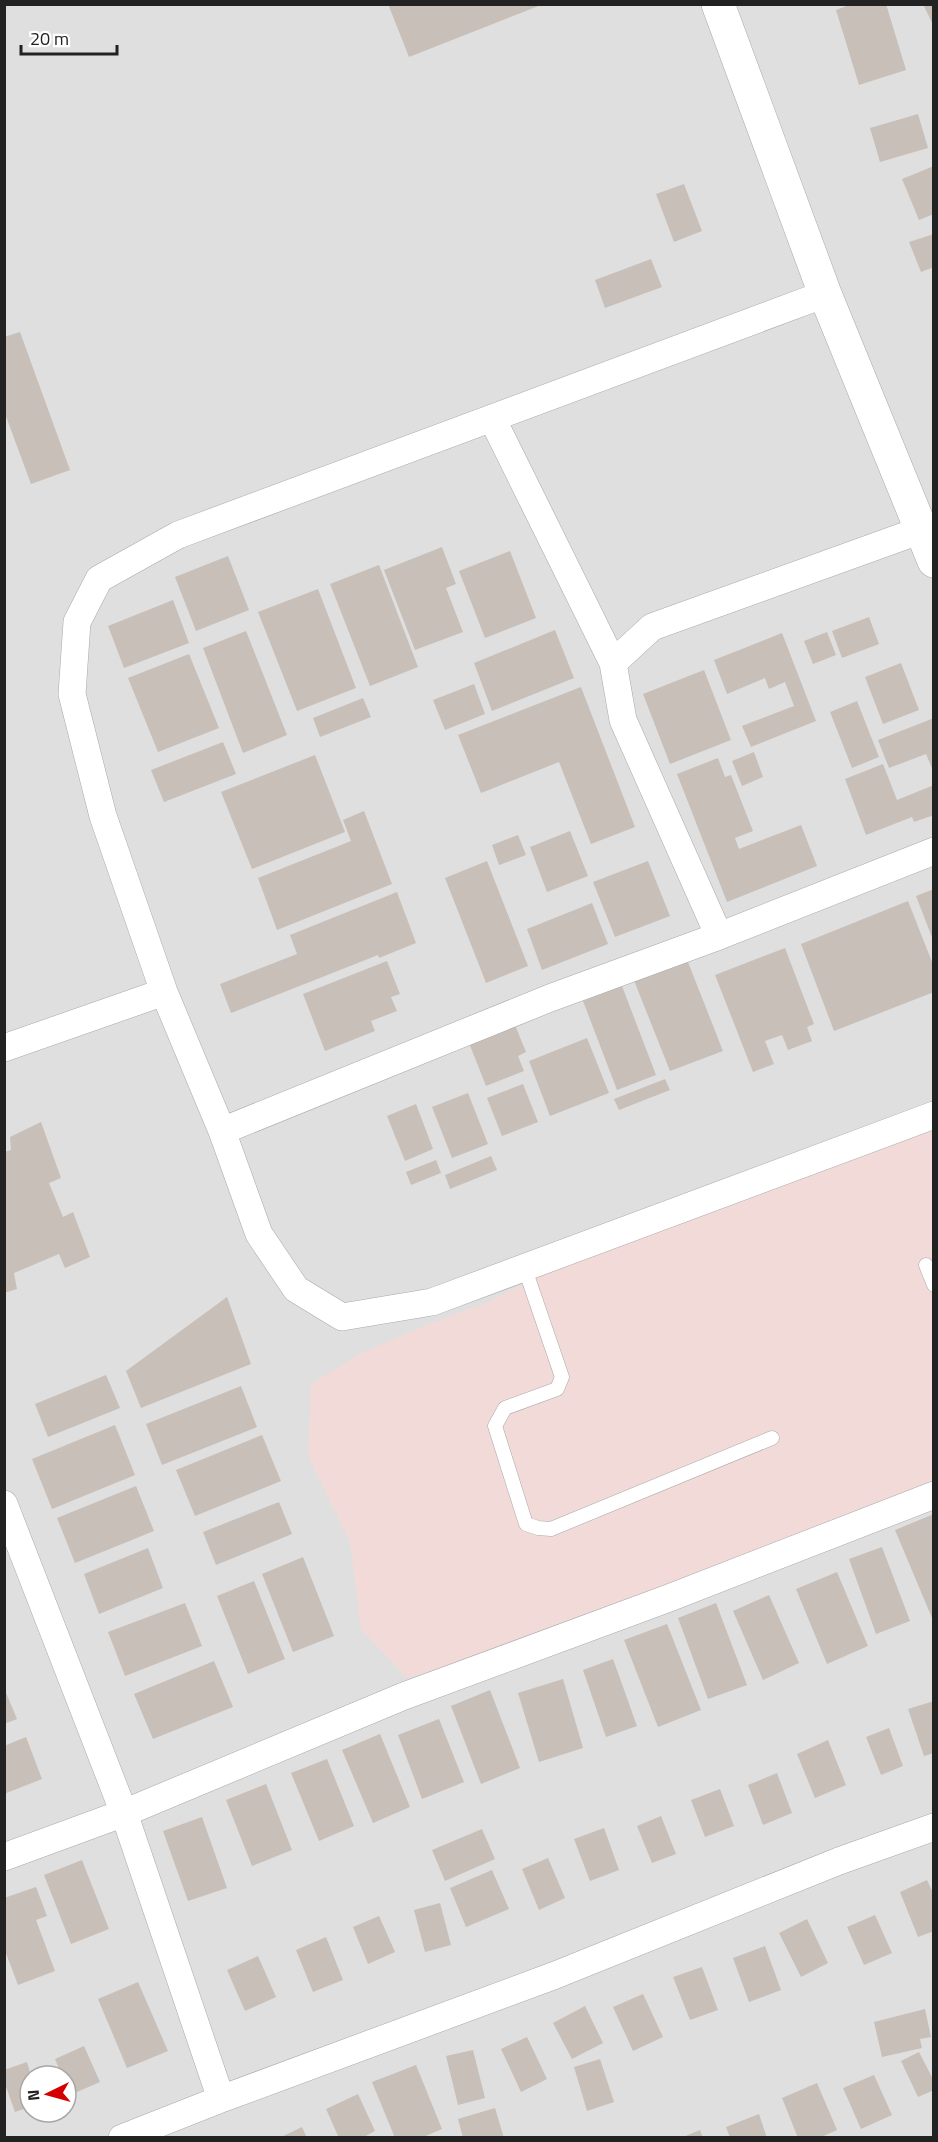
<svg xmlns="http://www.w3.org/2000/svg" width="938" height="2142" font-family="'Titillium Web',sans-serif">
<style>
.residential{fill:#e0dfdf;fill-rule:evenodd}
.commercial{fill:#f2dad9}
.building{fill:#c7bfb8}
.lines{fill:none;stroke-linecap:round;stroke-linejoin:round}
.service-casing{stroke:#a9a9a9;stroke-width:15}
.minor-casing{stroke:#a9a9a9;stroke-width:28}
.tertiary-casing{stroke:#a9a9a9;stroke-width:34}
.service{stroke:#fff;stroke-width:14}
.minor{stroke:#fff;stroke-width:27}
.tertiary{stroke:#fff;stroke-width:33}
</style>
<rect width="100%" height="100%" fill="#f2efe9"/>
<path class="residential" d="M5,5H933V2137L5,2138ZM30,2076H66V2112H30Z"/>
<path class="commercial" d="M933,1128V1485L524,1643L407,1678L361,1629L350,1542L308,1456L311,1384L358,1355L426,1325L484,1304L563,1264Z"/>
<path class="building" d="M388,4H541V5L409,57Z
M852,4H886L906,70L859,85L836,10Z
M923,4H934V27Z
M918,114L928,148L880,162L870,128Z
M934,166V214L919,220L902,179Z
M684,184L702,231L674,242L656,194Z
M934,234V267L921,272L909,242Z
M651,259L662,287L605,308L595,280Z
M20,332L70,470L31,484L4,411V337Z
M442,547L456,584L446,588L463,632L415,650L384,570Z
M510,551L536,618L485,638L459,571Z
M228,556L249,610L196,631L175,577Z
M379,565L418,667L370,686L330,584Z
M318,589L356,688L297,711L258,612Z
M173,600L189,643L124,668L108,626Z
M869,617L879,644L842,658L832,631Z
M555,630L574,678L492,711L474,663Z
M246,631L287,735L243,753L203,648Z
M827,632L836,655L813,664L804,641Z
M782,633L816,721L751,747L742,726L794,706L785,682L769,689L765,678L727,694L714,660Z
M189,654L219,728L158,752L128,678Z
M901,663L919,710L883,724L865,677Z
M704,670L731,740L670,764L643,694Z
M474,684L485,714L445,730L433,700Z
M581,687L635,827L591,844L559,762L481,793L458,735Z
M363,698L371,717L320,737L313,718Z
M857,701L879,757L852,768L830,712Z
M934,718V773L926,754L889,768L878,740Z
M223,742L236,774L164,802L151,770Z
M754,752L763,777L742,786L732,761Z
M315,755L345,832L252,869L221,792Z
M718,758L725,777L731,775L753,831L735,838L739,849L801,825L817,866L727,902L677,774Z
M883,764L897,800L934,785V815L914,822L912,817L866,835L845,779Z
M364,811L392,884L277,930L258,878L351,841L343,820Z
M570,831L588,876L547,892L530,847Z
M518,835L526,855L499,865L492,845Z
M487,861L528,966L486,983L445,878Z
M648,861L670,916L615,937L593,882Z
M934,889V940H933L916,896Z
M397,892L416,943L379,958L378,955L231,1013L220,984L297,954L290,935Z
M908,901L934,967V992L834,1031L801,944Z
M592,903L608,944L542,970L527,929Z
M785,948L814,1024L807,1027L812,1041L788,1050L782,1035L765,1041L774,1064L753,1072L715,975Z
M686,957L723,1051L670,1071L633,978Z
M387,961L400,994L391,997L397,1011L371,1021L375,1031L325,1051L303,994Z
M622,986L656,1075L617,1090L583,1001Z
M515,1025L526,1052L518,1056L524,1071L486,1086L469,1043Z
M587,1038L609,1093L550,1116L529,1061Z
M665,1079L670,1090L619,1110L614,1099Z
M523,1084L538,1122L502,1136L487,1098Z
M468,1093L488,1144L452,1158L432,1107Z
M416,1104L433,1149L405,1161L387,1116Z
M41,1122L61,1178L49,1183L63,1217L73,1212L90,1257L65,1268L59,1254L14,1273L17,1289L4,1293V1152L11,1150L10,1137Z
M491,1156L497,1170L450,1189L445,1175Z
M436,1160L441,1173L411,1185L406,1172Z
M227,1297L251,1364L141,1408L126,1371Z
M106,1375L120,1408L48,1437L35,1404Z
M241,1386L257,1427L162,1465L146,1424Z
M115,1425L135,1475L52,1509L32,1459Z
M262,1435L281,1481L195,1516L176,1470Z
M136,1486L154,1531L75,1563L57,1518Z
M279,1502L292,1534L216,1565L203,1532Z
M934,1514V1617L932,1618L895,1530Z
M882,1547L910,1621L876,1634L849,1559Z
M148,1548L163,1588L99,1614L84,1574Z
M303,1557L334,1636L293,1652L262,1574Z
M837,1572L868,1646L827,1664L796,1589Z
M254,1581L285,1659L248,1674L217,1596Z
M769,1595L799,1663L763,1680L733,1611Z
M185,1603L202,1646L125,1676L108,1632Z
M716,1603L747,1685L708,1699L678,1618Z
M667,1624L701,1710L658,1727L624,1640Z
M613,1659L637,1726L606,1737L583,1670Z
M214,1661L233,1707L153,1739L134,1694Z
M563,1679L583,1748L539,1762L518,1693Z
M4,1688L17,1719L4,1724Z
M490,1690L520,1768L481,1784L451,1706Z
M934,1701V1753L924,1756L908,1709Z
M439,1719L464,1782L422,1799L398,1735Z
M889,1728L903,1766L881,1775L866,1737Z
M380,1734L410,1807L373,1823L342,1750Z
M26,1737L42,1779L4,1794V1746Z
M828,1740L846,1785L815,1798L797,1754Z
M327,1759L354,1826L319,1841L291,1773Z
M777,1773L792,1813L763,1825L748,1785Z
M266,1784L292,1850L252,1866L226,1800Z
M720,1789L734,1826L705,1837L691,1800Z
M661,1816L676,1854L652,1863L637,1826Z
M202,1817L227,1888L188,1901L163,1831Z
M604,1828L619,1870L590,1881L574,1839Z
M482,1829L495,1859L445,1881L432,1850Z
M548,1858L565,1898L539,1910L522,1869Z
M82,1860L109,1929L71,1944L44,1875Z
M492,1870L509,1909L466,1927L450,1888Z
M927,1880L934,1895V1931L918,1937L900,1892Z
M36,1887L47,1916L36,1920L55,1971L18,1985L4,1948V1898Z
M440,1903L451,1945L425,1952L414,1910Z
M875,1915L892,1953L864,1965L847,1927Z
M379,1916L395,1952L368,1964L353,1927Z
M807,1919L828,1963L801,1977L779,1933Z
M326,1937L343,1980L313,1992L296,1950Z
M765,1946L781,1990L749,2002L733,1958Z
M258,1956L276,1997L245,2011L227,1970Z
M702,1967L718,2010L690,2020L673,1977Z
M138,1982L168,2051L127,2068L98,1999Z
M643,1994L663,2037L633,2051L613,2007Z
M585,2006L603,2043L572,2059L553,2023Z
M925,2009L931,2037L920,2039L922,2048L882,2057L874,2022Z
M527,2037L547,2079L521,2092L501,2049Z
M84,2046L100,2082L70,2095L66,2085V2076H62L55,2059Z
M473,2050L485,2098L458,2105L446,2056Z
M919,2052L934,2081V2090L918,2097L901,2061Z
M600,2059L614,2102L587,2111L574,2067Z
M27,2062L31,2076L30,2107L15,2112L4,2081V2070Z
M416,2065L442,2129L421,2138H395L372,2082Z
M874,2075L892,2115L861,2129L843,2088Z
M817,2083L837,2130L819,2138H798L782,2098Z
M358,2094L375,2131L362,2138H339L326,2109Z
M495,2108L504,2138H463L458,2119Z
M759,2114L767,2138H730L726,2127Z
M302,2127L307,2138H279Z
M700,2130L703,2138H683V2137Z"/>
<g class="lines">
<g class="service-casing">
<path id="service" d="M926,1265L934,1285
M525,1269L562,1377L557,1389L505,1408L495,1426L526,1524L538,1528L551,1529L772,1438"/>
</g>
<g class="minor-casing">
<path id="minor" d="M825,294L178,535L99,579L77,622L72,694L103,816L164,992L222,1131L259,1234L296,1289L342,1317L432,1302L934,1115
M492,418L613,663
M719,936L623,720L613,663L652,627L921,530
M4,1048L164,992
M222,1131L550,998L719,936L934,851
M4,1504L124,1813L221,2099
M4,1857L124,1813L404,1696L669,1598L934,1495
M122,2138L221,2099L553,1976L839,1861L934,1827"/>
</g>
<g class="tertiary-casing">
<path id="tertiary" d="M718,4L825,294L934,561"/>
</g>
<use href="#service" class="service"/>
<use href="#minor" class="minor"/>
<use href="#tertiary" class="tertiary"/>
</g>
<rect width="938" height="2142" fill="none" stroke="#222222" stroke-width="12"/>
<g transform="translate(48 2094) rotate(265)"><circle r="28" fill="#ffffff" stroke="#a7a7a7" stroke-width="1.5"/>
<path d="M0-4.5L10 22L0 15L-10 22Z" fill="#d40000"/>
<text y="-9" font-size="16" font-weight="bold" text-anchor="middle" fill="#222222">N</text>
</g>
<path d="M21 45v9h96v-9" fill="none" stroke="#222222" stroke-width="3"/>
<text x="30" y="45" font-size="18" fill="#222222" stroke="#ffffff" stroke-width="4.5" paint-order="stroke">20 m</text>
</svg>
